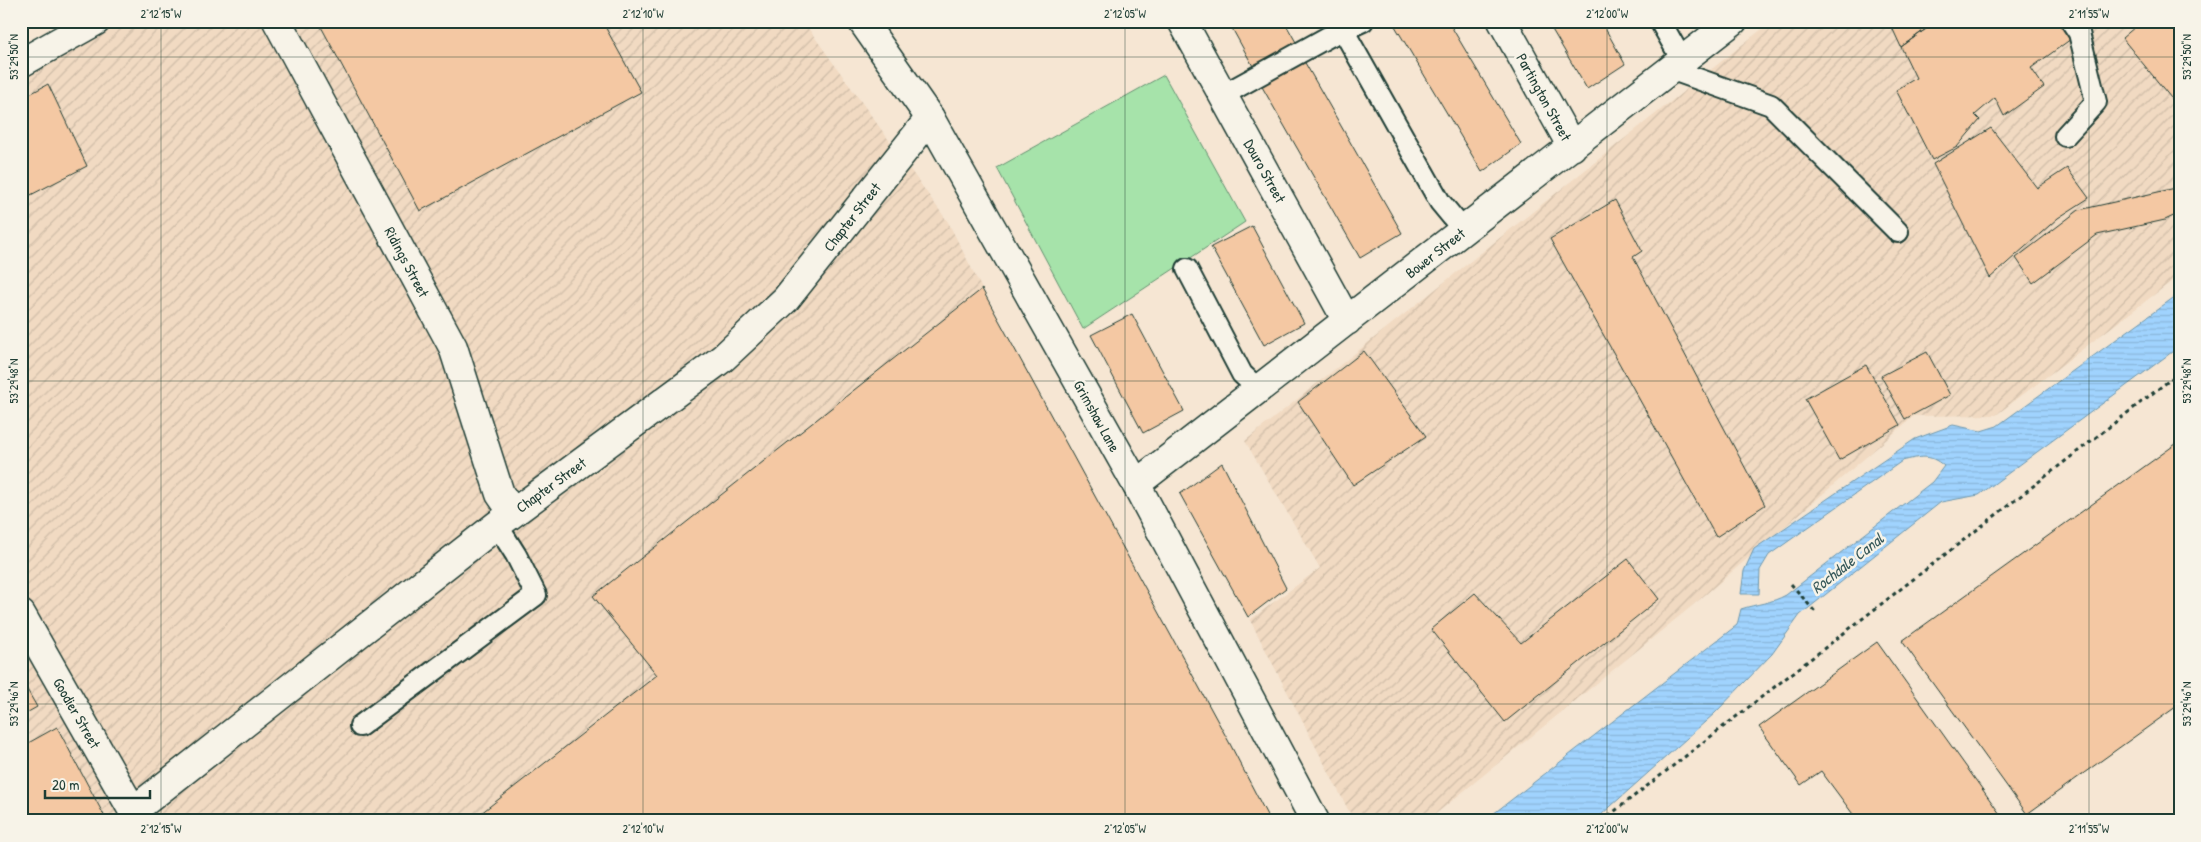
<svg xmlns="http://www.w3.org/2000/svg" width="2201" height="842" font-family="'Patrick Hand',sans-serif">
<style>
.industrial{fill:url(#industrial-furrows)}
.green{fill:#a6e3aa;stroke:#62906f}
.water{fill:url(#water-rules);stroke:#6c97ad}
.building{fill:#f4c8a3;stroke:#1f3d34}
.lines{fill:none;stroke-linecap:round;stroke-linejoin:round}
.lane-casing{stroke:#1f3d34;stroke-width:24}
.street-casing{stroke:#1f3d34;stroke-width:31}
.secondary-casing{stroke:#1f3d34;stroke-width:31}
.path{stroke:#1f3d34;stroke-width:3;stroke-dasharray:4 4;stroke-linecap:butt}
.lane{stroke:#f7f3e8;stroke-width:20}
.street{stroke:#f7f3e8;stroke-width:28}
.secondary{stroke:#f7f3e8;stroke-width:28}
.ticks{fill:none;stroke:#1f3d34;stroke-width:1;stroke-opacity:0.45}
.labels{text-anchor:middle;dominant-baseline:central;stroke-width:5;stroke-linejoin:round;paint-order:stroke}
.street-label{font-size:15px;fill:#1f3d34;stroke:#f7f3e8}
.water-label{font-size:16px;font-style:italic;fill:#395b5c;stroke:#f7f3e8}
.neatline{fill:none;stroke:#1f3d34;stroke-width:2}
.ticks-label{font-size:12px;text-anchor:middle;fill:#1f3d34}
</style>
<defs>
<pattern id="industrial-furrows" width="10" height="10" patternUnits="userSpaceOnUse" patternTransform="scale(1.25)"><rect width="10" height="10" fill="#f1dac2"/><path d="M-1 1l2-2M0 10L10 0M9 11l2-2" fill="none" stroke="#cebca7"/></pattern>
<pattern id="water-rules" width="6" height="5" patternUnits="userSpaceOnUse" patternTransform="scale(1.25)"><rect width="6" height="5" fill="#a0d3fe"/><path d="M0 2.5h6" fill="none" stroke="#89b6da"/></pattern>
</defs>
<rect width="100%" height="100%" fill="#f6e6d3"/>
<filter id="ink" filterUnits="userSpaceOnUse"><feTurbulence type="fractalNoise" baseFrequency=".02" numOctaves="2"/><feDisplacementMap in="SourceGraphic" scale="10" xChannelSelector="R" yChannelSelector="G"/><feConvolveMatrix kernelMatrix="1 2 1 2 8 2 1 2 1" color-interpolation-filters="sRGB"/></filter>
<g filter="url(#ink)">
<path class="industrial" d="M118,21H803L948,222L982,289L1269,821H21V76Z
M1772,21H2180V275L1996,415L1914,416L1692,606L1427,821H1354L1250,620L1320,568L1245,441Z"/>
<path class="green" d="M1164,75L1245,222L1083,329L997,168Z"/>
<path class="water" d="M2180,293V346L1979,495L1941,502L1800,615L1772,654L1715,713L1601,815L1593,821H1484L1737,625L1741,609C1756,604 1772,603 1786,595L1932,482L1944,466C1929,453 1920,457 1902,461L1769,555L1760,570L1759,594H1741L1744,571L1754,549L1915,439L1953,425L1981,431L1997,426Z"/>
<path class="building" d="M318,21H602L641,92L420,211Z
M1228,21H1284L1297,44L1254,68Z
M1392,21H1448L1521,144L1482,172Z
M1547,21H1601L1625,64L1587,89Z
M1889,21H1937L1901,47Z
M1937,21H2057L2071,39L2031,68L2044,87L2004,116L1995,98L1975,115L1980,120L1957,147L1932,160L1896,90L1916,78L1901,47Z
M2142,21H2180V109L2122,38Z
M1304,61L1402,233L1360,258L1261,85Z
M48,84L87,166L21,200V99Z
M1991,128L2037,188L2067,168L2089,198L2058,218L1990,278L1933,164Z
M2180,187V213L2165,220L2097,235L2033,283L2016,258L2079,210Z
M1615,200L1642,251L1633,257L1765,505L1716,537L1550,239Z
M1252,226L1304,323L1264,345L1211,247Z
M982,289L1229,742L1270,821H471L657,675L593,596Z
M1132,314L1184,411L1143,433L1091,335Z
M1364,351L1426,436L1353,485L1298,402Z
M1927,352L1950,395L1905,419L1881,376Z
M1866,365L1900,425L1839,460L1805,399Z
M2180,441V704L2027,814L1902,641Z
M1222,463L1286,588L1248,617L1180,494Z
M1628,559L1659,599L1505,722L1431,629L1475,593L1521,643Z
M1877,642L2005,821H1858L1821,771L1801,785L1759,727Z
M21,679L37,707L21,716Z
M57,727L107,821H25L21,813V747Z"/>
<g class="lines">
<g class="lane-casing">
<path id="lane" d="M1338,21L1440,202L1464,231
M1660,21L1682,60
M1670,69L1771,105L1898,232
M1223,95L1328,37L1363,21
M2065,136L2096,102L2079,33L2071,21
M1187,269L1242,374L1258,389
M360,726L536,595L516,555L497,525"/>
</g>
<g class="street-casing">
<path id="street" d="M277,21L453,347L500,494L513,513
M1182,21L1347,321
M1502,21L1572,147
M21,63L96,21
M1136,484L1733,21
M21,614L133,811L497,525L723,358L786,299L930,118"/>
</g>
<g class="secondary-casing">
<path id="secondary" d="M862,21L930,118L1136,484L1315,821"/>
</g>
<path class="path" d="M903,25L911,21
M1791,584L1817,614
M1602,821L2180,372"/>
<use href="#lane" class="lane"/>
<use href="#street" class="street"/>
<use href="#secondary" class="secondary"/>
</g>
</g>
<path class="ticks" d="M161,21V821M643,21V821M1125,21V821M1607,21V821M2089,21V821M21,57H2180M21,381H2180M21,704H2180"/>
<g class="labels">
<g class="street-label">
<text transform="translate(1544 97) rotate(61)">Partington Street</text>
<text transform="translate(1265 171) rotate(61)">Douro Street</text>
<text transform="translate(852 217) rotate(-52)">Chapter Street</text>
<text transform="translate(1435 253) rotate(-38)">Bower Street</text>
<text transform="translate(407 262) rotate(62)">Ridings Street</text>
<text transform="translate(1097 416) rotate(61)">Grimshaw Lane</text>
<text transform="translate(551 485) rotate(-36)">Chapter Street</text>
<text transform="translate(77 713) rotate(60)">Goodier Street</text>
</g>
<g class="water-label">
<text transform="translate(1847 563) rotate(-38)">Rochdale Canal</text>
</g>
</g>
<rect width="2201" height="842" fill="none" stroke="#f7f3e8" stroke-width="55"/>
<path d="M45 790v8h105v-8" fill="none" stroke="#1f3d34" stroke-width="2.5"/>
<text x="52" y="790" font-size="15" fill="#1f3d34" stroke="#f7f3e8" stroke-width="4" paint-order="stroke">20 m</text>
<rect x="28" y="28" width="2146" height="786" class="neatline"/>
<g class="ticks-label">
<text x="161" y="18">2°12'15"W</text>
<text x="643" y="18">2°12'10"W</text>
<text x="1125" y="18">2°12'05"W</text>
<text x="1607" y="18">2°12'00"W</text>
<text x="2089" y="18">2°11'55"W</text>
<text transform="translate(14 57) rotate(-90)" y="4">53°29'50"N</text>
<text transform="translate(2187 57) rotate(-90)" y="4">53°29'50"N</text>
<text transform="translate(14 381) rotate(-90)" y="4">53°29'48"N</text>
<text transform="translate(2187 381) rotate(-90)" y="4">53°29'48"N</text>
<text transform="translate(14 704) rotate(-90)" y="4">53°29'46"N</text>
<text transform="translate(2187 704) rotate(-90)" y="4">53°29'46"N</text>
<text x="161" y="833">2°12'15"W</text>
<text x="643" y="833">2°12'10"W</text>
<text x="1125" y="833">2°12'05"W</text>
<text x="1607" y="833">2°12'00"W</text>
<text x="2089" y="833">2°11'55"W</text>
</g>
</svg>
